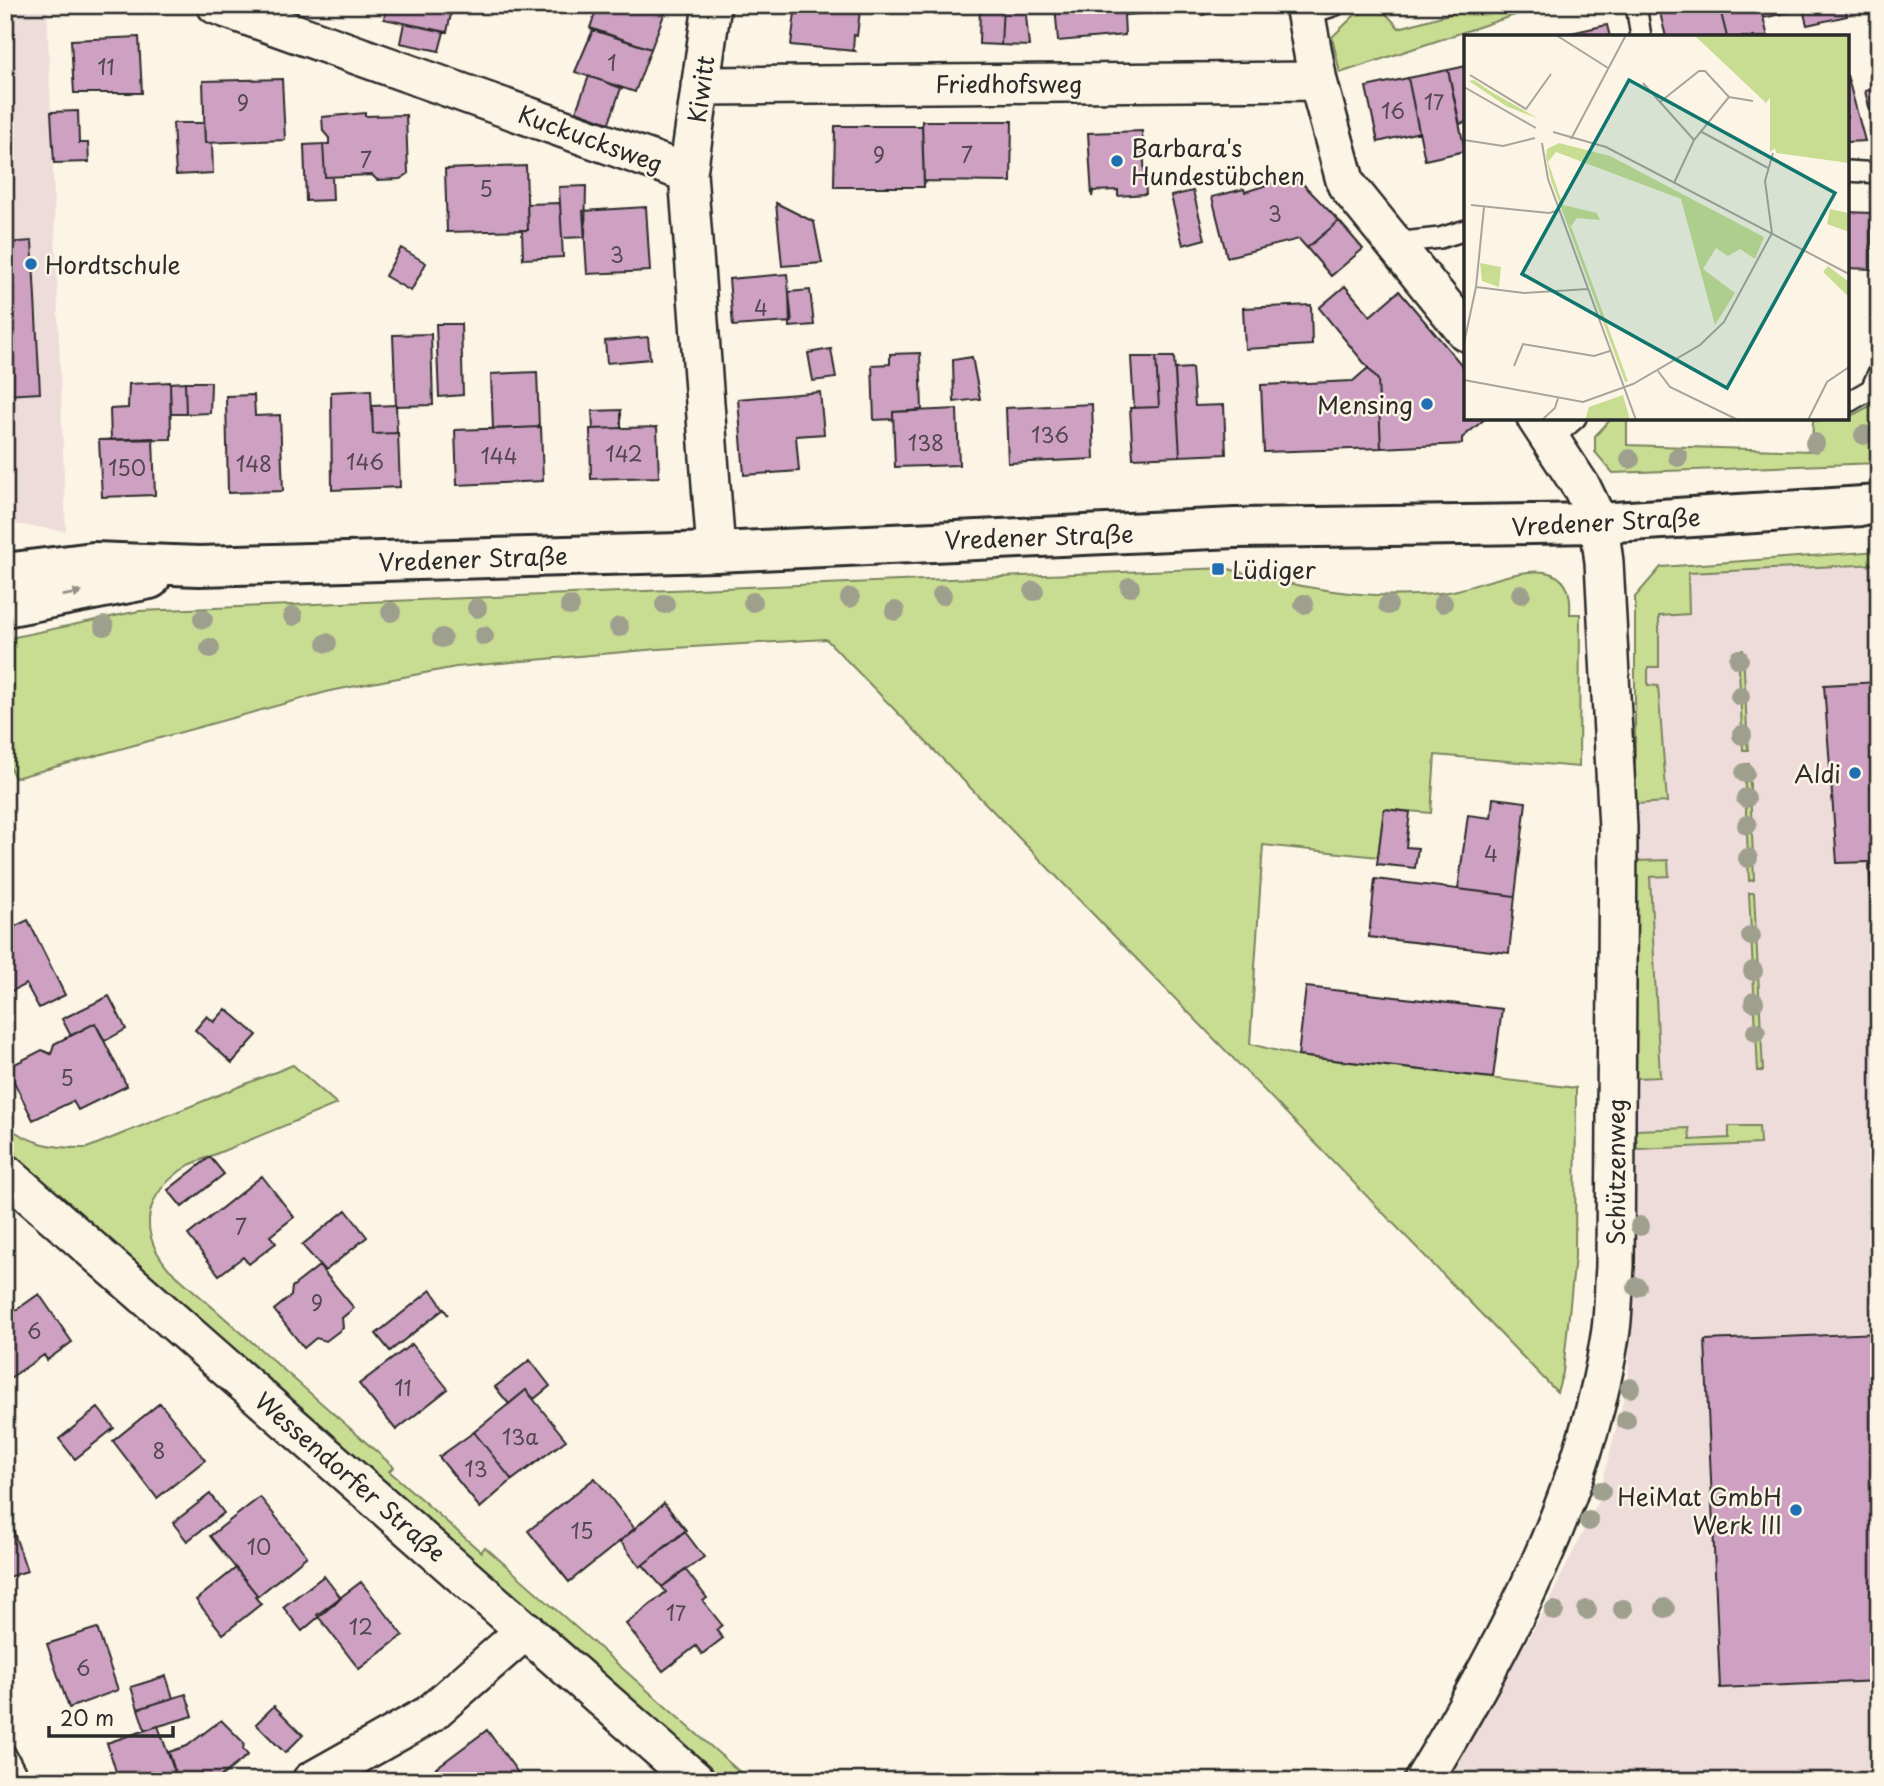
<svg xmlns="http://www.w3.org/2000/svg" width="1884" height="1786" font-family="'Playpen Sans',sans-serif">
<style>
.built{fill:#eedcdb}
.green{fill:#c9dd92;stroke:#7a845e;stroke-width:2}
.building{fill:#cea1c3;stroke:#2b2b2b;stroke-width:2}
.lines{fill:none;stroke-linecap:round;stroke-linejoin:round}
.lane-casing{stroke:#2b2b2b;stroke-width:24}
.street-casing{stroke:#2b2b2b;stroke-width:42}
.secondary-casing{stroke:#2b2b2b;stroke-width:44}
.lane{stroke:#fcf5e5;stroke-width:19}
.street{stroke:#fcf5e5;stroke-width:37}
.secondary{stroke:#fcf5e5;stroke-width:38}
.tree{fill:#9e9f8d}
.oneway{fill:#949088}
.poi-dot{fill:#1f6fb2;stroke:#fcf5e5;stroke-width:2.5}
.labels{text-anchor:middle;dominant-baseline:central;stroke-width:5;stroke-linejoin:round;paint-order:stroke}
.number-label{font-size:21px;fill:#544851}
.street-label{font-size:24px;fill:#2b2b2b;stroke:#fcf5e5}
.poi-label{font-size:24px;fill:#2b2b2b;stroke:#fcf5e5;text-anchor:start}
.inset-road{fill:none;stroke:#a8a49b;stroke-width:2}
.view{fill:#0f766e;fill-opacity:0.15;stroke:#0f766e;stroke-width:3.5}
.inset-edge{fill:none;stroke:#2b2b2b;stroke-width:3.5}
</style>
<rect width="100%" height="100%" fill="#fcf5e5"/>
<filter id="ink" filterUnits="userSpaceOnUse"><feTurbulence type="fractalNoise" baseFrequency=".0143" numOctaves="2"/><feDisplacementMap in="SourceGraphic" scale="14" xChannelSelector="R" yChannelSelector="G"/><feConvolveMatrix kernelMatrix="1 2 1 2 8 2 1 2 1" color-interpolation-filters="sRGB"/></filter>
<g filter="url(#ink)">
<path class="built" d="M5,5H47L66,531L5,523Z
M1879,554V1781H1447L1545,1609L1597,1503L1628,1381L1637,1149L1635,597L1661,567Z"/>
<path class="green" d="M1451,5H1545L1340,73L1332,37L1355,15L1380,7L1399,28L1456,12Z
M1879,401V463L1613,473L1595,452V436L1612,418H1627V445L1812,451L1813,421L1847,418Z
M1879,551V564L1688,573L1689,614L1659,616V667H1648V685L1658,686L1667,802L1635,804V597L1661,567Z
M1225,568C1294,587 1375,603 1448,592C1474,588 1526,564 1552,574C1570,581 1571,599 1570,614H1580L1579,767L1435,755L1431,813L1384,809L1378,857L1263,845L1250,1044L1298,1056L1576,1088L1575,1256L1563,1372L1557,1392L826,639L658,649L456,667L330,691L15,778L5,757V639L139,611Z
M1738,650H1743L1748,750H1743Z
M1744,764H1749L1754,880L1749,881Z
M1668,860L1669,876L1650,877L1660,1077L1636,1078V861Z
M1749,893H1754L1763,1071H1758Z
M293,1065L337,1104L189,1165C146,1192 135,1229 169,1269L394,1467L389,1471L481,1552L485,1547L750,1781H716L5,1160V1125C30,1144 56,1149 87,1148Z
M1729,1126H1759L1760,1144L1637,1149L1636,1130L1689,1128L1690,1140L1729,1138Z"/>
<path class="building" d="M387,5H453L447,32L384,19Z
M598,5H647L665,12L651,49L590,28Z
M796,5L860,10L857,36L854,35L853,49L855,51L791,45Z
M980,5H1003L1001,45L979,44Z
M1003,5H1025L1029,46L1001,45Z
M1055,5H1151V13L1124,15L1125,35L1058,41Z
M1200,5H1237L1203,15Z
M1658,5H1719L1727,37H1666Z
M1719,5H1760L1768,37H1727Z
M1760,5H1802L1803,9L1763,18Z
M1802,5H1845L1847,16L1807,25Z
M404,23L444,32L439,51L400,43Z
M1607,25L1610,37H1566V34Z
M590,29L651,49L635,92L575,72L593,30Z
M139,37L142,93H74L71,40Z
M1466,66V122L1460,124L1448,70Z
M1448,70L1465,151L1425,160L1408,78Z
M1847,75L1865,141L1847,142Z
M589,76L621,88L609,123L576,111Z
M1408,78L1419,132L1378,142L1366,87Z
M282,79L285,140L205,143L203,81Z
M1879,88V125L1874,127L1865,91Z
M78,111L79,143H88L89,162L54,163L51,112Z
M365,113V116L406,115L408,174L400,179L377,180L372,175L325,177L323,144H329V138L323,131L322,117Z
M922,121H1012L1011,182L924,181Z
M173,123H204L205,143H212L213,173L176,175Z
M835,126H922L924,187H834Z
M1142,131L1146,194L1118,196V190L1093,191L1092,197L1088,133Z
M323,144L325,177H332L333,200L306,201L304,145Z
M526,166L528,230L447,232L445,169Z
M1285,179L1286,183L1298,179L1339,221L1307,248L1299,239L1227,257L1212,197L1244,189L1245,192Z
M586,186L585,237L562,238L559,187Z
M1193,191L1205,239L1183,245L1171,196Z
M560,203L563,257L523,259L522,230H528L527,204Z
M776,203L814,222L822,263L782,266Z
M646,207L650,271L587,274L583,211Z
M1847,212L1871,213V269L1847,268Z
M1339,221L1363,249L1331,276L1307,248Z
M32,241L40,393L5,395V243Z
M401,248L426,263L411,291L385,276Z
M787,274L792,322L733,326L729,279Z
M1345,286L1370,316L1399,291L1466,370V418H1486L1462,438V444L1381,448L1378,380L1319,308Z
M810,290L814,325L790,327L789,292Z
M1311,305L1312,345L1245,349L1243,308Z
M436,324H461L463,395L439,397Z
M431,334L433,405L396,406L393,335Z
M648,337L650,359L607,363L605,341Z
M831,349L836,378L813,381L808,353Z
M920,353L922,410L893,412V419L874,420L872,365L890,364V354Z
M972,357L980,399L954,402L953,360Z
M1131,357H1156L1159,407L1134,408Z
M1156,357H1174L1180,456L1133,458L1130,408L1159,407Z
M1192,368L1195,406L1224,405L1226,454L1180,456L1175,369Z
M1368,368L1378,380L1381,448L1264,452L1261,385L1353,381Z
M537,372L539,427L493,429L491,374Z
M170,382L171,439L111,440L110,409L128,408L129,384Z
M185,382L186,414H171L170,383Z
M185,382H211L210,413L186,414Z
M371,390L373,434L398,433L400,487L332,490L331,392Z
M820,392L824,434L796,436L799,471L744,475L738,399Z
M254,395L255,416L280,415L283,491L228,493L226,396Z
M1092,404L1094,459L1008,463L1006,408Z
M396,405L397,433L373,434L372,406Z
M957,409L959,465L895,467L893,412Z
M621,410V428L593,429L592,411Z
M541,427L543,481L457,485L455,430Z
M657,427L659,477L591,479L590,429Z
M153,438L155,495L102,497L99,440Z
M1879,682V1019L1869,862L1837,863L1824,685Z
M1493,798L1526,802L1515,896L1458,889L1468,815L1491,818Z
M1384,809L1410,812L1406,847L1418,848L1415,868L1377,864Z
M1375,879L1515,896L1509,953L1369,937Z
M28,920L65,995L39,1008L26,984L10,992L5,981V931Z
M1306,987L1502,1009L1493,1078L1298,1056Z
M109,996L126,1029L105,1041L95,1023L71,1036L62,1019Z
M226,1009L257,1035L232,1063L195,1030L207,1016L214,1022Z
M95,1023L127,1086L78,1110L73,1101L33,1120L7,1068L42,1050L51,1054L54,1044Z
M210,1157L224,1174L182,1207L168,1190Z
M262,1176L294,1217L270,1236L276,1243L249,1264L243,1257L219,1275L188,1235Z
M346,1210L367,1237L325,1271L302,1245Z
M319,1266L354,1308L342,1318L343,1328L326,1341L316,1338L304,1348L274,1310L291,1296L292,1287Z
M431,1290L448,1315L444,1309L390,1351L376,1334Z
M39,1294L72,1342L47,1360L44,1355L10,1378L5,1371V1318Z
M1879,1333V1681L1720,1688L1705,1340Z
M412,1344L448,1389L396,1430L359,1384Z
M530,1360L550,1386L534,1399L526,1390L509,1404L495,1387Z
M526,1390L566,1440L512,1480L474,1432Z
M160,1403L205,1460L157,1498L113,1441Z
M98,1408L114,1428L75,1459L59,1439Z
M474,1432L512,1480L480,1508L439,1457Z
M595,1478L635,1529L569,1582L528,1531Z
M210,1494L224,1513L187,1541L173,1523Z
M260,1497L307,1556L258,1596L210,1536Z
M664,1503L686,1530L640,1567L620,1541Z
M8,1515L27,1571L5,1578V1516Z
M685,1532L704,1557L662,1587L643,1565L640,1567Z
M236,1568L258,1596L255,1597L261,1604L223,1634L196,1600Z
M685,1569L707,1598L703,1601L722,1625L716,1630L723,1638L702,1654L696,1646L663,1671L626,1624L666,1592L662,1587Z
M324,1576L341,1598L302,1631L283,1607Z
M361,1582L403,1635L359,1669L317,1615Z
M97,1628L118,1690L69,1708L47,1644Z
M166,1676L173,1698L138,1709L131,1687Z
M186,1694L193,1716L145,1730L138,1709Z
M274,1706L303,1735L285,1753L256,1724Z
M221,1720L244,1743L243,1749L248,1755L215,1781H178L169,1752L187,1746Z
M158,1726L178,1781H119L107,1743Z
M487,1730L524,1781H420V1780Z"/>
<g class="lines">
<g class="lane-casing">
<path id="lane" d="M1636,5L1641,37
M1306,15L1336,5
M1847,171L1879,173
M1394,243L1440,238L1466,230
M1847,403L1871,389L1879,371
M1552,439L1576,418
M5,1753L20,1781"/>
</g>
<g class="street-casing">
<path id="street" d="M216,5L688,173
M712,5L688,173L716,552
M1304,5L1318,81L1346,184L1466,332
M700,86L1318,81
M5,1173L696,1781
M311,1781L430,1714L526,1630
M1423,1781C1505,1645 1586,1494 1610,1336C1614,1314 1613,1290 1615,1267L1618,828L1604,562L1599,523L1582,488L1536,418"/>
</g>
<g class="secondary-casing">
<path id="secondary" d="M5,573L93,562L199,566L716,552L1235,528L1599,523L1879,505
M5,607L150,579"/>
</g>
<use href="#lane" class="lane"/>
<use href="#street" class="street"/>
<use href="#secondary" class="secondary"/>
</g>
<g class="tree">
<circle cx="1864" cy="435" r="10"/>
<circle cx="1815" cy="443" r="10"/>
<circle cx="1678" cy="457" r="10"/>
<circle cx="1630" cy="459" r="10"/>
<circle cx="1130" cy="587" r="10"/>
<circle cx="1034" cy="591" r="10"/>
<circle cx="1521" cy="594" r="10"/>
<circle cx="942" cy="595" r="10"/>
<circle cx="850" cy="598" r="10"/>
<circle cx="753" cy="602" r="10"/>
<circle cx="1443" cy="603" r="10"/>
<circle cx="665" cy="604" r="10"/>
<circle cx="1304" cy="604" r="10"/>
<circle cx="1388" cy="605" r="10"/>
<circle cx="570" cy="606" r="10"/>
<circle cx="477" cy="608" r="10"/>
<circle cx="895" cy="611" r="10"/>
<circle cx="391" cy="612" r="10"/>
<circle cx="293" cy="616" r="10"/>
<circle cx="203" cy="619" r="10"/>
<circle cx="104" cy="626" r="10"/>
<circle cx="619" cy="627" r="10"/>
<circle cx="484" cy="636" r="10"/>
<circle cx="442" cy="638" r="10"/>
<circle cx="327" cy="643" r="10"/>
<circle cx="210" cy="648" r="10"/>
<circle cx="1739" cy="659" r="10"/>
<circle cx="1740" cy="696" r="10"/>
<circle cx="1742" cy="735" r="10"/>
<circle cx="1745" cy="773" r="10"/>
<circle cx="1746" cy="798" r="10"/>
<circle cx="1747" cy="825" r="10"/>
<circle cx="1748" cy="858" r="10"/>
<circle cx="1751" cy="936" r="10"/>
<circle cx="1753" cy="971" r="10"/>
<circle cx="1754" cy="1002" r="10"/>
<circle cx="1756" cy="1032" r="10"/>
<circle cx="1640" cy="1226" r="10"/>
<circle cx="1637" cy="1287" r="10"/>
<circle cx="1630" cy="1388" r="10"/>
<circle cx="1626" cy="1420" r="10"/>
<circle cx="1601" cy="1491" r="10"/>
<circle cx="1589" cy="1521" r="10"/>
<circle cx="1665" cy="1608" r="10"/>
<circle cx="1623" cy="1609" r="10"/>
<circle cx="1587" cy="1610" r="10"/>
<circle cx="1554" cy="1611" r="10"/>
</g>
<defs><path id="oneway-solid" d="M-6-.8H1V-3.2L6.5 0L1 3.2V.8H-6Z" transform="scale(1.75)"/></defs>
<use class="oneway" href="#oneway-solid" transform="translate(72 594) rotate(-10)"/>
</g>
<g class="poi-dot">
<circle cx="1117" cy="161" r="7"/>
<circle cx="31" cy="264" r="7"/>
<circle cx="1427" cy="404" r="7"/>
<rect x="1211" y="562" width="14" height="14" rx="3.5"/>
<circle cx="1855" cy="773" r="7"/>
<circle cx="1796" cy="1510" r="7"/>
</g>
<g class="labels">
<g class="number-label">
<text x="612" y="62">1</text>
<text x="106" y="66">11</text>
<text x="1434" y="101">17</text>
<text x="243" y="102">9</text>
<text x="1393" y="110">16</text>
<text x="879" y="154">9</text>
<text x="967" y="154">7</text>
<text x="366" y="159">7</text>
<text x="486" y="188">5</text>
<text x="1275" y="213">3</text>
<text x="617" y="254">3</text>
<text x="761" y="307">4</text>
<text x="1050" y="434">136</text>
<text x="926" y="442">138</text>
<text x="624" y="453">142</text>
<text x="499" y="455">144</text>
<text x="365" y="461">146</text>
<text x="254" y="463">148</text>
<text x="127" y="467">150</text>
<text x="1491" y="853">4</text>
<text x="67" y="1077">5</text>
<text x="241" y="1226">7</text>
<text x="317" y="1302">9</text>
<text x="34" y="1330">6</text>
<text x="403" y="1387">11</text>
<text x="520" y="1436">13a</text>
<text x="159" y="1450">8</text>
<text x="476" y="1468">13</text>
<text x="582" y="1530">15</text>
<text x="259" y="1546">10</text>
<text x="676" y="1612">17</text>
<text x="361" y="1626">12</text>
<text x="83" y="1667">6</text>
</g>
<g class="street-label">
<text x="1009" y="83">Friedhofsweg</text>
<text transform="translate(700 89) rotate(-82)">Kiwitt</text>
<text transform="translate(591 138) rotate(20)">Kuckucksweg</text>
<text transform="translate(1606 521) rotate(-3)">Vredener Straße</text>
<text transform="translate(1039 536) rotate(-2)">Vredener Straße</text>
<text transform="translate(473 558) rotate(-2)">Vredener Straße</text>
<text transform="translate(1615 1172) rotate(-90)">Schützenweg</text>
<text transform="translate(351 1476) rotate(41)">Wessendorfer Straße</text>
</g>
<g class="poi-label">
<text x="1131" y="147">Barbara's<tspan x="1131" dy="28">Hundestübchen</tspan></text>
<text x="45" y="264">Hordtschule</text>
<text x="1413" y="404" text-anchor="end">Mensing</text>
<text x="1232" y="569">Lüdiger</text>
<text x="1841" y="773" text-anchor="end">Aldi</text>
<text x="1782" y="1496" text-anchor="end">HeiMat GmbH<tspan x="1782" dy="28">Werk III</tspan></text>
</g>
</g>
<g transform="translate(1464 35)">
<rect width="385" height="385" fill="#fcf5e5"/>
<path d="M230,0H385V128L312,118L311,113L306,117V63L302,68ZM10,45L26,56L75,84L42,71L5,46ZM95,108L146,121L300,202L291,224L276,214L264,221L252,213L239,234L271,258L251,290L217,164L92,117L84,127L99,170L133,178L136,185L113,183L107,191L164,346L161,347L87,145L82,121L83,114ZM366,174L385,178V197L363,189ZM16,228L37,232L35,252L18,246ZM364,231L385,247V262L359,237ZM159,360L166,385H121L125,372Z" fill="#c9dd92"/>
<path class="inset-road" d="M92,0L144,33M6,40L62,74L87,39M179,48L230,105M0,52L72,93M196,67L235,36H241L265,62L289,66M236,96L304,133M89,97L142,112L385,239M107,104L162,0M0,105L39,111L71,103M78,108L84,144L172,385M210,148L230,105L265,62M7,170L85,178L96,175M12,252L60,258L124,254M0,308L12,252L20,172M50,331L59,309L130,321L146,316M194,336L206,352L274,385M0,345L119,367L169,349L236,310L260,287L308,198L301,146L309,118M78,385L91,373L94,363M344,385L363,347L385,332"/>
<path class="view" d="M165,45L371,158L263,353L58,239Z"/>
<rect width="385" height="385" class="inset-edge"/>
</g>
<rect width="1884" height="1786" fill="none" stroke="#fcf5e5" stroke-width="28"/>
<rect x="14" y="14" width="1856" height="1758" fill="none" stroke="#2b2b2b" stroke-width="2.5" filter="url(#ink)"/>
<path d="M49 1726v10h124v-10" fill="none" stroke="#2b2b2b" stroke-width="3.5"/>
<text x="60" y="1726" font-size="21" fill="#2b2b2b" stroke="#fcf5e5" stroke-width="5" paint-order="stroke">20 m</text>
</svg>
